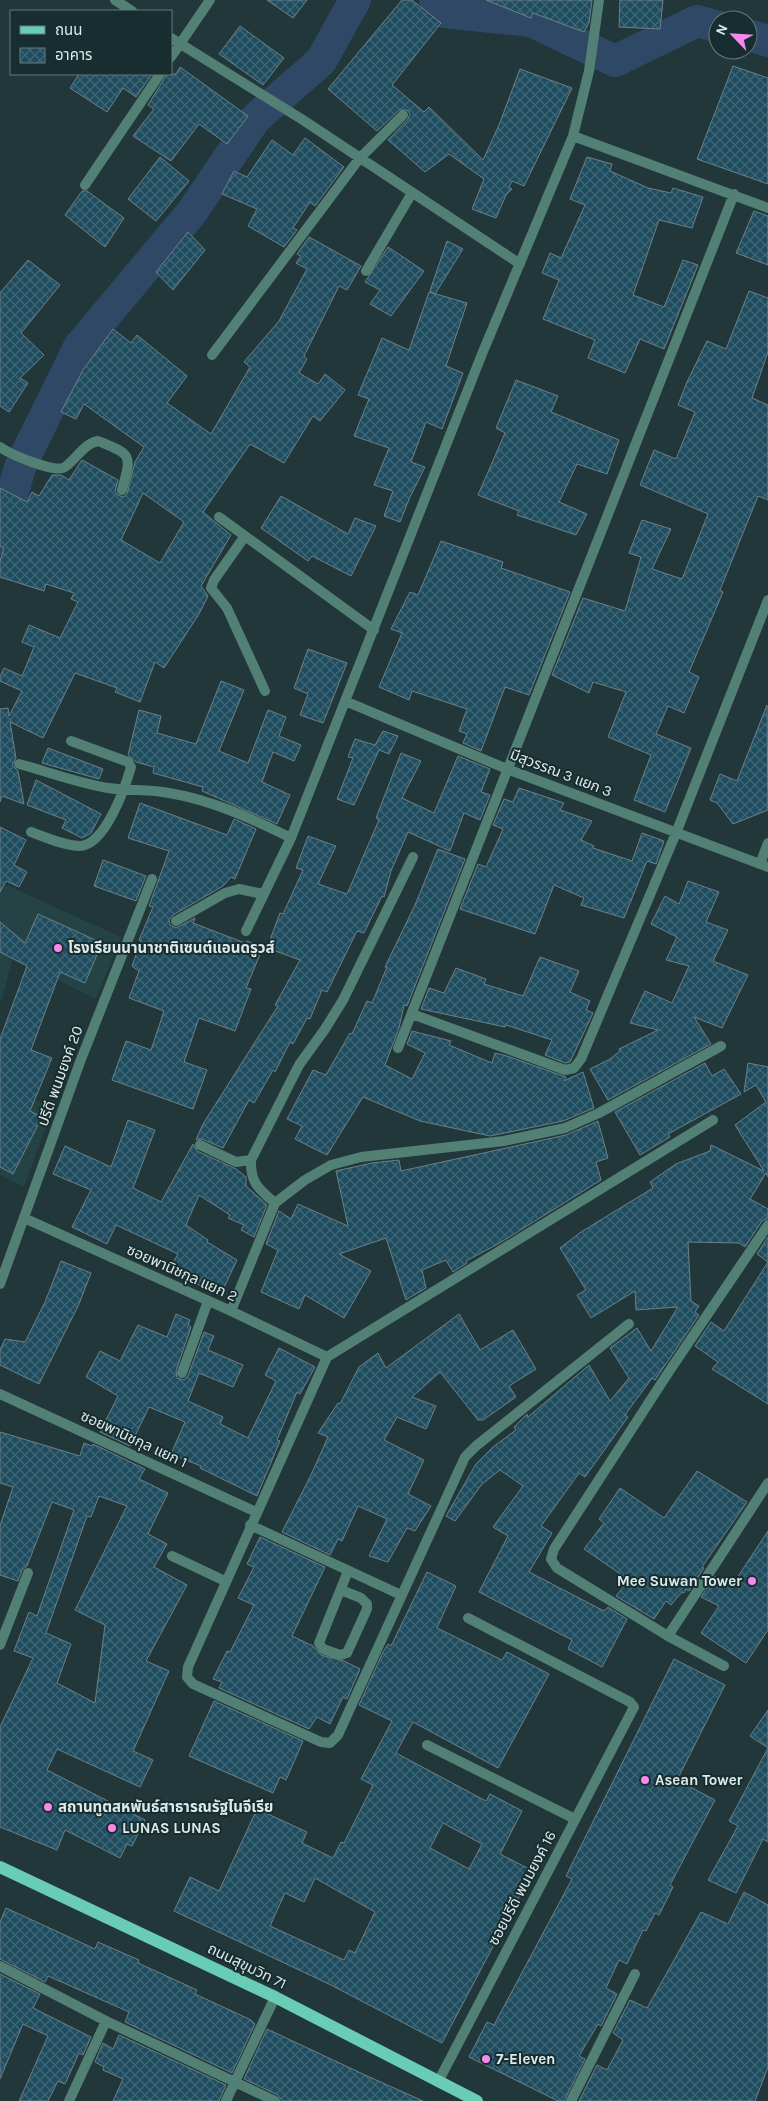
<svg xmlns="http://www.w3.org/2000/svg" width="768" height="2101" font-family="Karla,'Noto Sans Thai',sans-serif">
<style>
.built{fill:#254345}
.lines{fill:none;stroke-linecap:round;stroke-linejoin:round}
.river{stroke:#2f4866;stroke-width:32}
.building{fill:url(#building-cross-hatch);stroke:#6c8089;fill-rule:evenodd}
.service{stroke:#538074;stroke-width:10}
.minor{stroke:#538074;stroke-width:10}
.primary{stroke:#69ccb4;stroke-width:12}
.poi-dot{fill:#f688ed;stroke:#182d2f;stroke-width:2}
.labels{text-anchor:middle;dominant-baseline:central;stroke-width:4;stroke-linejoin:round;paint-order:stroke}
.street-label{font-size:15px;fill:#ddeaeb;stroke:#182d2f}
.poi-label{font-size:15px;font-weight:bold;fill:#ddeaeb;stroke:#182d2f;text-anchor:start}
</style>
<defs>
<pattern id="building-cross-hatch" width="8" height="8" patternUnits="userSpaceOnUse" patternTransform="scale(1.25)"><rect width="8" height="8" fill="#1f4d5f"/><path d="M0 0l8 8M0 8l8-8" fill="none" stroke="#3f6776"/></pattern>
</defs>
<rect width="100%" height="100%" fill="#213739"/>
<path class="built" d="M0,882L121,937L96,999L13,958L0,1005Z
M0,1080L52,1109L24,1187L0,1175Z"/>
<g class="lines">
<path class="river" d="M435,0L444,12L531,21L615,61L697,21L718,27
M748,35L768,41
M0,539L20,467L79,347L192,212L255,119L321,61L355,0"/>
</g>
<path class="building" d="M267,0H307L293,18Z
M402,0H412L441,23L392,85L424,112L429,107L483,160L499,125L520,69L572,88L524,186L512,181L509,187L512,189L506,195L496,218L472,209L484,179L449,154L425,172L388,140L408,119L410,114L407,110H399L377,131L328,89Z
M486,0H592L589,23L584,32L533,13L531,18Z
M620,0H663L660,29L619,27Z
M240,26L284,58L263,85L219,54Z
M733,66L768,78V184L697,159Z
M180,67L248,116L227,144L199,124L171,161L133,136L154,109L148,105L167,74H176Z
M79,74H152L136,97L123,88L107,112L70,88Z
M305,138L344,167L315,206L310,202L293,228L297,230L284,247L248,226L257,209L222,194L234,171L247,177L272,140L293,155Z
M160,157L189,181L156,221L128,199Z
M587,157L612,164L610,171L648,188L671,193L673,188L703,197L692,228L659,220L633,295L664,307L683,260L698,265L664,349L640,339L625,373L588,358L595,340L543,319L559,280L542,273L550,253L561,258L585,205L570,199Z
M82,191H87L124,218L105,247L65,215Z
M754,211L768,216V265L736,253Z
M188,232L205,250L173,290L156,272Z
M309,237L361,266L347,290L339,286L304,356L307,359L299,373L318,384L325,374L345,390L320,421L313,416L284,463L250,444L203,512L231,535L201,586L208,596L199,614L164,668L155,662L140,702L115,692L117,688L75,673L43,738L10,722L16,758L12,765L18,771L24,804L2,796L0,802V709L8,708L9,716L22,691L0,681V677L4,668L22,676L34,647L22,642L29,625L60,638L78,602L71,599L74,593L46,584L44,591L0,577V561L4,548L0,546V488L27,502L32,492L39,496L52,475H61L69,480L82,460L118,480L115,491L118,495L123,497L127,494L135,462L144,447L84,404L76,419L61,412L83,370L113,329L131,343L137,335L187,376L167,403L211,434L250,367L244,362L279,321L307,269L296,263L301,256L297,254ZM143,493L184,522L160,563L121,540Z
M447,241L463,249L435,294L430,291Z
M388,247L424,271L391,316L370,304L380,290L365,282Z
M28,260L60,285L21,333L44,355L20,378L28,383L9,412L0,406V293Z
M749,291L768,298V352L752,398L768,405V500L758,496L720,590L723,592L689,672L699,677L684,713L668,706L656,734L691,748L665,812L634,800L651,755L608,737L626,692L593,682L589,693L552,675L583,598L625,611L641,557L629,553L642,520L671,529L652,569L682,579L708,514L640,485L654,450L676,459L695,412L678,405L687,382L707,341L726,349Z
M429,292L467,303L446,366L463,373L442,429L426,422L411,462L425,467L410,497L400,522L384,516L393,491L374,485L389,448L354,436L369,399L358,395L382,338L409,350Z
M516,380L558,396L551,412L619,440L607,474L577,464L559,502L587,514L576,535L517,515L519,511L478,495L505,433L496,428Z
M281,496L348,534L355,518L376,526L351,576L312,556L308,561L261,528Z
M441,541L503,562L501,568L570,592L529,695L505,687L481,751L463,743L467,734L459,731L467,709L412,691L409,700L379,687L402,633L391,629L410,592L418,595Z
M308,649L347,663L323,723L300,715L308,694L294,688Z
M221,681L244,690L219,751L248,763L268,710L286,717L279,736L301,745L294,761L273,752L262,782L290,795L277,824L202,791L203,787L153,773L154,767L136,762L128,755L139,710L161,716L157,733L196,744Z
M767,705L768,810L733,824L717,803L710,800L720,774L737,781Z
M383,731L398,736L389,754L379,750L354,805L337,799L353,758L348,757L355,739L375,745Z
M48,748L103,769L99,779L42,763Z
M401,753L421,761L402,798L434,813L458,756L490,769L481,792L490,795L480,820L464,813L450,851L408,832L391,871L384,897L382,896L364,933L357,931L327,992L322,990L310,1019L307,1018L293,1044L290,1042L275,1072L273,1070L254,1103L249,1100L223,1148L202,1139L196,1140L203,1124L278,1006L275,1005L300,960L267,948L280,913L283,914L303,870L296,868L308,836L336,846L318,884L347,894L379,820L376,818Z
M36,780L101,814L91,833L82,838L62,828L66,820L27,805Z
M519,788L564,803L560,810L592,821L581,840L594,846L593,848L632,861L642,833L664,841L656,864L647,861L624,918L581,905L584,898L554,885L535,934L460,909L478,864L486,867L503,829L493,825L504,799L513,802Z
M140,803L227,835L234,819L256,829L235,879L231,877L223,886L173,915L169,920L170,925L176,928L195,918L193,923L245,943L247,941L263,947L246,988L251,989L235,1031L199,1018L184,1062L207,1070L193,1109L112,1080L126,1041L151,1050L164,1011L129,998L139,971L132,966L141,941L139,940L153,907L149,906L169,851L128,838Z
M0,827L26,840L14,865L27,872L19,887L6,881L0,892Z
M438,849L465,859L407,1006L404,1005L399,1028L385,1065L412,1079L425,1053L407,1044L412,1031L451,1041L449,1045L492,1063L495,1053L507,1056L566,1077L564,1081L583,1072L594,1108L563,1121L490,1136L420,1121L363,1097L327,1155L295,1139L302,1126L287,1119L313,1070L326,1075L350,1033L352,1034L367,1001L372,1003L387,967H385L415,905Z
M103,860L146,876L136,901L94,886Z
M688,881L719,892L706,922L728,930L713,961L748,975L722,1028L694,1017L711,1044L608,1100L590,1069L610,1059L620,1051L619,1049L658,1030L630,1023L645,991L672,1003L689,966L666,960L677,937L651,924L665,896L679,904Z
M38,914L102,943L85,983L60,972L31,1050L52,1058L30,1111L42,1117L13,1174L0,1167V1039L27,966L0,952V922L25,943Z
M540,957L579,971L570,992L590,1001L586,1010L593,1013L570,1062L565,1063L545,1055L552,1040L506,1025L505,1027L421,1009L429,988L444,993L456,968L486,979L484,984L523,996Z
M705,1063L712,1076L724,1069L741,1094L668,1134L670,1137L640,1155L615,1112Z
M748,1063L768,1067V1177L766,1173L750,1199L768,1209V1218L762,1221L745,1247L739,1243L688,1242L691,1301L699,1306L695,1312L699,1315L655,1380L652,1378L625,1415L628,1417L585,1477L579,1473L541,1526L552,1533L529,1572L604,1611L608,1607L627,1619L602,1667L568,1649L572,1640L479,1592L508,1536L493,1527L523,1486L500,1470L482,1484L455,1521L446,1516L476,1464L493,1447L516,1430L514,1427L527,1414L528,1417L589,1365L610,1401L629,1378L610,1348L637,1328L651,1351L678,1307L636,1310L635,1291L591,1318L577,1295L586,1290L560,1248L581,1232L653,1188L650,1182L676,1164L710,1151L711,1145L764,1171L735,1125L766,1102L756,1085L744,1092Z
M128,1120L155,1130L133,1188L161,1202L193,1144L197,1151L236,1169L246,1177V1186L267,1205L254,1237L241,1230L244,1225L228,1218L230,1215L199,1195L186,1225L208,1240L207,1242L237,1260L220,1296L169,1269L178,1254L116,1225L107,1244L72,1227L91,1190L53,1174L65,1146L111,1167Z
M598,1121L608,1158L596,1162L601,1180L498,1244L466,1261L467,1263L453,1272L446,1260L422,1270L426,1288L409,1298L406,1300L386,1238L339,1254L371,1271L344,1318L305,1295L299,1309L261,1292L278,1250L266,1244L279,1211L291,1219L298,1204L348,1226L336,1171L372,1163L399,1160L401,1171L566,1135Z
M768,1237V1262L757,1254Z
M61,1261L91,1273L79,1304L39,1384L0,1365V1350L5,1339L25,1342L45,1302Z
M768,1262V1404L712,1369L718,1362L695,1346L711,1322L724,1331Z
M176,1314L190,1320L188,1325L191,1327L176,1371L177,1378L184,1380L188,1376L204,1332L214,1336L208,1350L243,1365L233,1387L199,1373L188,1401L223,1417L220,1424L248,1438L276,1381L265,1375L279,1348L315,1367L300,1394L297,1392L277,1440L280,1441L257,1496L200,1468L201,1466L171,1454L185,1422L149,1407L130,1446L100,1432L118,1396L86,1377L100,1351L120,1361L138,1325L167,1337Z
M459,1314L480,1350L513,1330L536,1369L509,1386L516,1397L483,1420H478L440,1372L412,1397L436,1406L426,1429L397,1417L384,1440L424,1460L408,1494L431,1506L415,1531L407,1528L388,1562L369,1556L387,1519L358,1506L342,1541L338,1539L330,1555L282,1532L311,1475L328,1437L318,1433L338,1403L340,1404L359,1367L378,1353L386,1368Z
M0,1432L80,1456L84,1443L92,1446L93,1444L145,1469L139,1479L168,1493L148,1534L167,1544L154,1567L187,1585L146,1661L169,1671L133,1751L153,1760L140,1787L57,1749L47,1770L145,1820L132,1846L127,1844L120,1858L65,1830L57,1850L0,1827V1727L33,1658L14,1651L29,1612L37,1616L74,1510L52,1502L27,1566L22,1570L18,1581L0,1575V1526L13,1487L0,1483ZM99,1496L127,1506L75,1610L105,1625L95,1703L57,1683L71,1644L46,1633L87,1516L91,1517Z
M697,1471L747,1502L702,1567L704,1568L689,1591L686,1589L684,1593L682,1592L671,1605L666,1601L654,1619L616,1596L629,1580L584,1549L604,1523L599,1519L620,1488L664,1518Z
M768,1531V1630L746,1663L701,1633L719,1606L701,1597L715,1576L731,1587Z
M260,1537L325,1567L292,1636L313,1646L321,1655L344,1661L360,1669L347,1699L343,1697L330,1724L317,1717L309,1729L219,1688L222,1682L213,1679L227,1651L230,1652L254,1605L238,1598L254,1567L247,1564Z
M427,1572L456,1586L437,1628L502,1660L507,1652L549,1674L498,1768L413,1722L396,1753L486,1801L490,1794L522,1811L500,1854L533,1871L442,2043L331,1985L174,1911L190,1877L219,1891L257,1809L307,1832L302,1843L333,1858L341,1842L344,1843L373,1785L361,1779L392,1721L359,1705L383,1652L388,1644L391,1646ZM443,1823L482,1844L469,1869L430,1848ZM315,1878L375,1912L355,1953L349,1950L344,1960L270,1926L285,1893L304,1902Z
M674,1659L725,1685L677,1780L715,1800L670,1885L673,1887L659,1915L655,1913L646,1931L643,1930L627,1964L619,1960L606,1988L617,1994L601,2026L598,2024L579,2056L585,2059L564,2101H558L469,2057L487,2022L494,2025L572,1879L566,1876Z
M214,1701L303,1741L286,1780L280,1777L273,1793L189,1756Z
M768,1710V1842L763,1839L736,1893L708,1880L738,1826L729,1821L768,1748L750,1736Z
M744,1892L768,1905V2067L755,2101H579L597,2065L607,2070L623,2040L613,2033L630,2000L647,2008L701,1912L728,1924Z
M6,1908L95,1949L98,1942L139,1960L138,1963L197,1990L195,1994L251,2020L255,2024L232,2073L125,2022L129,2012L48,1976L45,1982L0,1959V1922Z
M0,1974L40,1994L33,2008L91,2037L83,2055L79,2053L65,2084L58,2081L48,2101H19L48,2036L23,2024L0,2079Z
M267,2029L365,2075L423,2101H282L278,2095L244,2079Z
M119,2035L226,2085L219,2101H113L123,2079L103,2070L104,2067L95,2062L103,2043L113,2049Z"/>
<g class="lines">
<path class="service" d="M219,517L374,630
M245,536L214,580L211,588L227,608L265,691
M182,1373L208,1301
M341,1590L361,1598L367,1604V1609L347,1653L340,1655L323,1649L319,1643L348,1571
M468,1618L630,1702L634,1707
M668,1636L724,1666
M427,1745L575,1819"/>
<path class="minor" d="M115,0L132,11
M171,38L303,120L520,264
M171,57L210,0
M573,136L768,208
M85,185L160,74
M366,271L412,193
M212,355L359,159L403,115
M0,447C10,454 55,474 65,467C76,459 85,443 98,441C132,455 132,454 122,490
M345,701L507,769L768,867
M19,764C49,772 78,783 108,788C128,791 149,789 169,793C212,800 253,819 291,838
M31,832C45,837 64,846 80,846C105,845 125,788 131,767L128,762L71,741
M760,864L768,843
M176,921L225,893L239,889L263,894
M246,931L291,838L482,354L573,136L589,71L599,0
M412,1014L565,1070L574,1068L581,1059L676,833L768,600
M398,1048L734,194
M200,1145L236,1162L251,1160
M275,1203C259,1189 250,1183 251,1160L299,1065L325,1029L343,1000L413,857
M24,1218L231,1311L327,1357
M768,1225L670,1370L554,1549L551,1559L557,1568L668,1636L768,1483
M0,1284L80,1062L152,879
M231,1311L275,1203L305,1180L331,1165L361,1157L504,1141L565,1128L599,1113L721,1046
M629,1324L476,1446L465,1457L338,1735L330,1743L321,1742L193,1684L187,1677L188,1667L327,1357L713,1120
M0,1394L256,1512
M250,1525L401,1595
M172,1556L225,1581
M0,1645L28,1573
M0,1966L106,2021L275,2101
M438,2082L634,1707
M69,2101L106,2021
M226,2101L275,1997
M571,2101L635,1974"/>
<path class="primary" d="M0,1867L275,1997L477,2101"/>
</g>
<g class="poi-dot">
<circle cx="58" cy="948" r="5"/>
<circle cx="752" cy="1581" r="5"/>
<circle cx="645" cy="1780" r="5"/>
<circle cx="48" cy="1807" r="5"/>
<circle cx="112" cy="1828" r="5"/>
<circle cx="486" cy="2059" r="5"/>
</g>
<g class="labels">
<g class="street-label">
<text transform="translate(561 773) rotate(21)">มีสุวรรณ 3 แยก 3</text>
<text transform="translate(60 1076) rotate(-70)">ปรีดี พนมยงค์ 20</text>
<text transform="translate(182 1273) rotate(24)">ซอยพานิชกุล แยก 2</text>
<text transform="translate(134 1439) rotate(25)">ซอยพานิชกุล แยก 1</text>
<text transform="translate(522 1888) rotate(-62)">ซอยปรีดี พนมยงค์ 16</text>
<text transform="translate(247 1966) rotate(26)">ถนนสุขุมวิท 71</text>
</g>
<g class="poi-label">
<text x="68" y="948">โรงเรียนนานาชาติเซนต์แอนดรูวส์</text>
<text x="742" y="1581" text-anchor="end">Mee Suwan Tower</text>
<text x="655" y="1780">Asean Tower</text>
<text x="58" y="1807">สถานทูตสหพันธ์สาธารณรัฐไนจีเรีย</text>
<text x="122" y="1828">LUNAS LUNAS</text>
<text x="496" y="2059">7-Eleven</text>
</g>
</g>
<rect x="10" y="10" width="162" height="65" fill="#182d2f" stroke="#67797a"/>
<rect x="20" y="26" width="25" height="8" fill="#69ccb4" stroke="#67797a"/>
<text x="55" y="35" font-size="15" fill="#ddeaeb">ถนน</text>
<rect x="20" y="48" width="25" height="15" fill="url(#building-cross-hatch)" stroke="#67797a"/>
<text x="55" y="60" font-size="15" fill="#ddeaeb">อาคาร</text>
<g transform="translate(733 35) rotate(295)"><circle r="24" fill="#182d2f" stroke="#67797a"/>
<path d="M0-4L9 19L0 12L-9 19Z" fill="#f688ed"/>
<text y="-8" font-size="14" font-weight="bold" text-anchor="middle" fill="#ddeaeb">N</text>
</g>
</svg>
